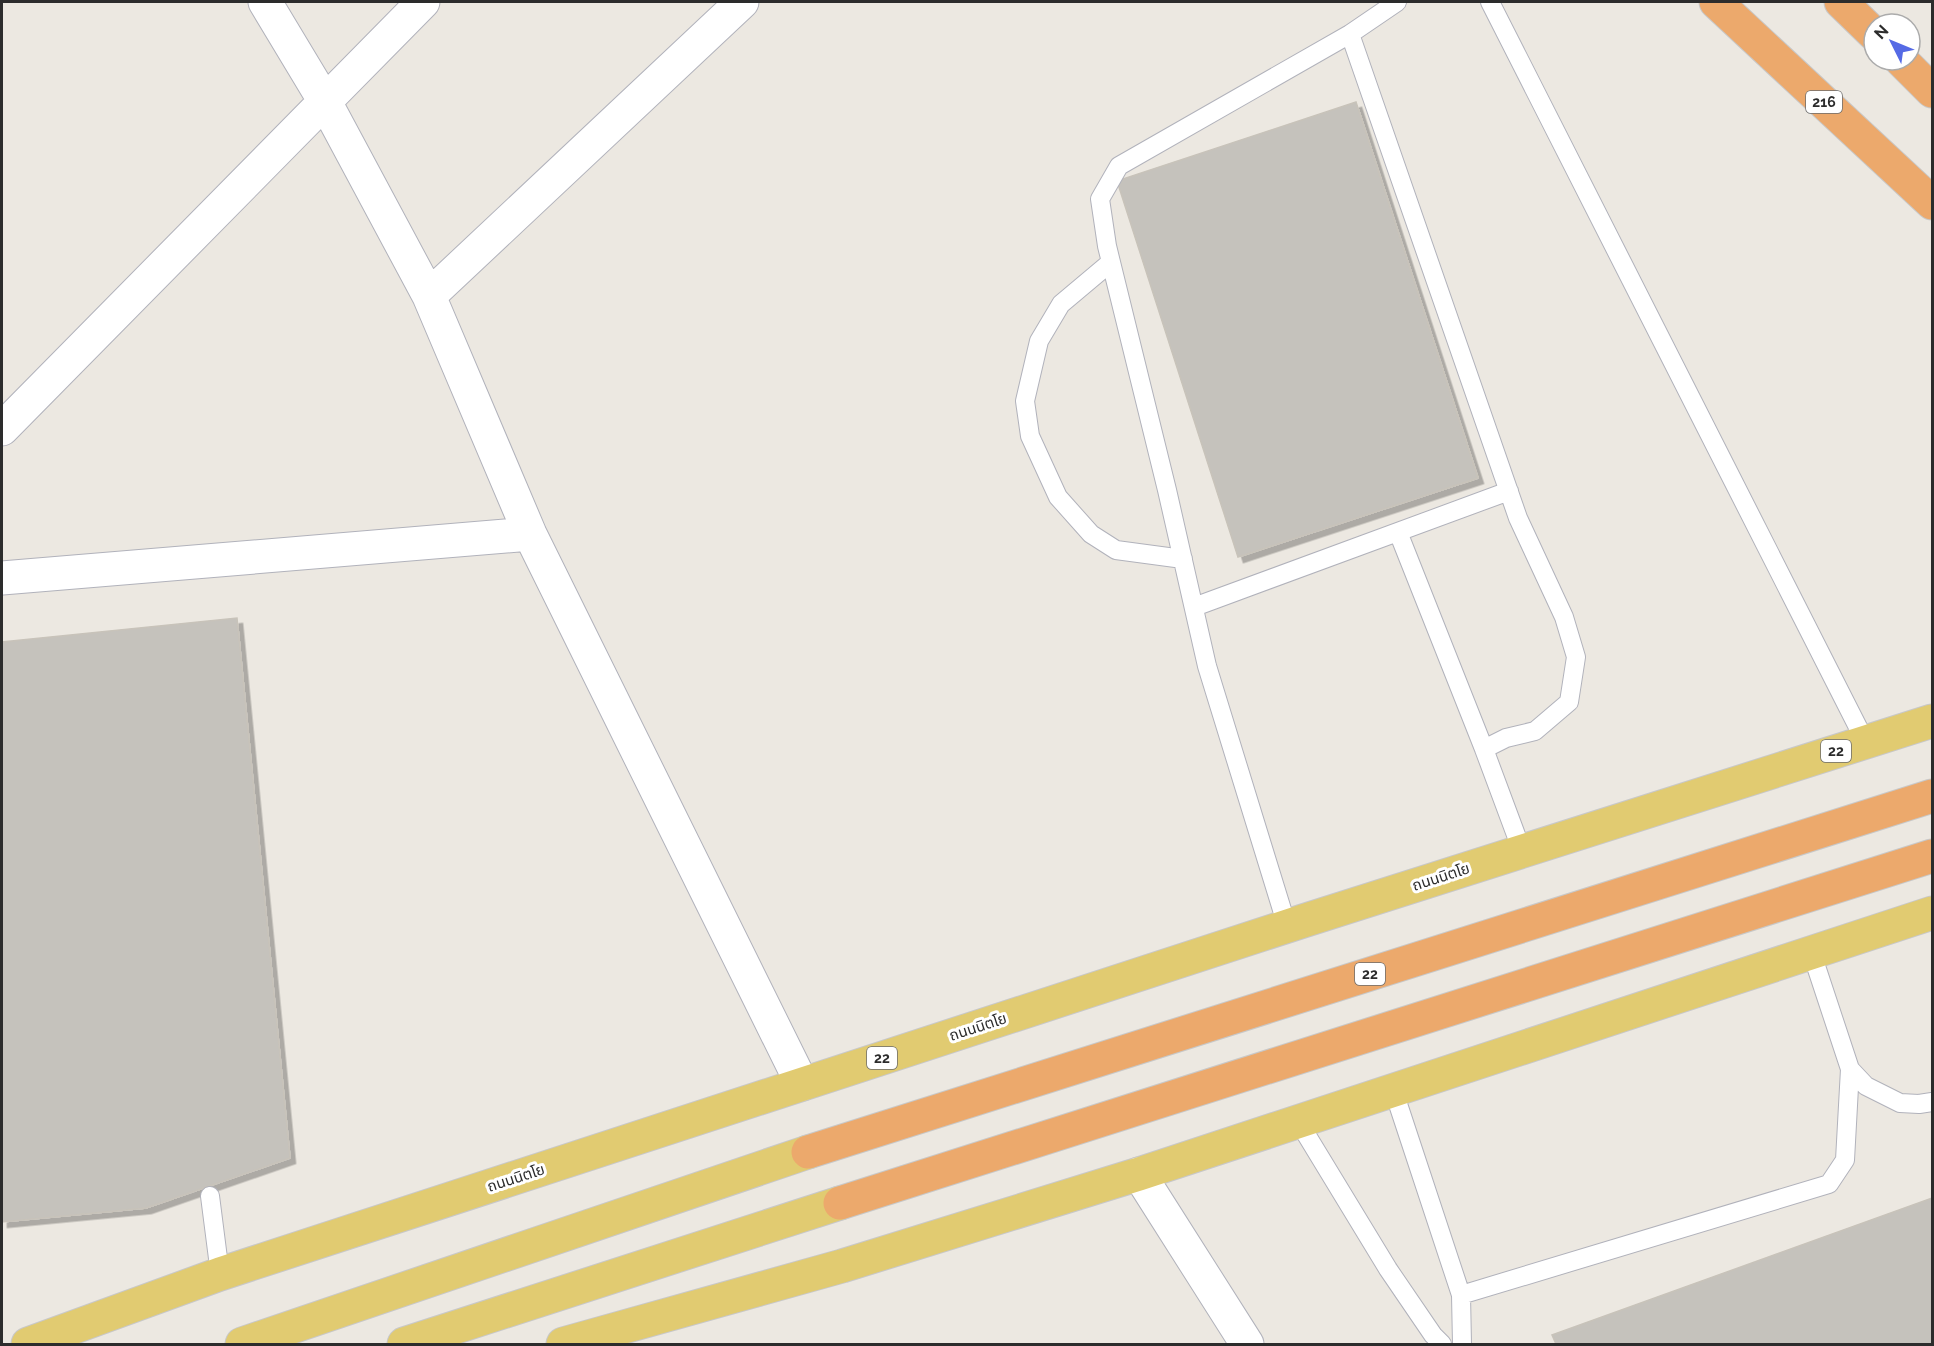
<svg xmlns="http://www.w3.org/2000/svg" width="1934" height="1346" font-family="Raleway,'Noto Sans Thai',sans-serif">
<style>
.building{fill:#c5c2bc;stroke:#c8c3ba;stroke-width:1.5;filter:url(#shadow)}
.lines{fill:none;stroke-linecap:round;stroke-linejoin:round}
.lane-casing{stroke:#b1b2bb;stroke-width:20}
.street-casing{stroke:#b1b2bb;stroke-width:35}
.primary-casing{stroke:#c8c8c8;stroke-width:35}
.highway-casing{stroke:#c8c8c8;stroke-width:35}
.lane{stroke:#fff;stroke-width:18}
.street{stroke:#fff;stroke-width:33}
.primary{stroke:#e1cb71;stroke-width:33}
.highway{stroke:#eca96c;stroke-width:33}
.labels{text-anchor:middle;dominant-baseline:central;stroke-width:6;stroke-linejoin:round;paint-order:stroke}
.shield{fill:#fff;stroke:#6b6b6b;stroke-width:1.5}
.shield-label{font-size:14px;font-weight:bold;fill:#2c2c2c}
.street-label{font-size:15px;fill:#2c2c2c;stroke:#fff}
</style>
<defs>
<filter id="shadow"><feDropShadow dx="5.5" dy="5.5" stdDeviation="0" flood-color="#0004"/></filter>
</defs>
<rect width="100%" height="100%" fill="#ece8e1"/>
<path class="building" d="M1356,102L1478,478L1238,557L1117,181Z
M237,618L290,1158L146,1208L2,1222V642Z
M1932,1198V1344H1556L1552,1335Z"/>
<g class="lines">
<g class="lane-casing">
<path id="lane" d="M1490,2L1865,741
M1350,34L1518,518L1564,617L1576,657L1569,702L1535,731L1506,738L1484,749L1522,851
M1111,262L1061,304L1039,341L1025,401L1030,436L1058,497L1091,534L1116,550L1183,559
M1398,532L1484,749
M1194,607L1509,491
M1287,926L1207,666L1167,490L1107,246L1100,199L1119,166L1350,34L1397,2
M1811,951L1850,1069L1866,1086L1900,1103L1919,1104L1932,1102
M1394,1092L1461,1295L1462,1344
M1298,1121L1388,1269L1433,1335L1442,1344
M210,1196L220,1274
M1461,1295L1829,1184L1845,1160L1850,1069"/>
</g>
<g class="street-casing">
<path id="street" d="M265,2L324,100L429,296L530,534L802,1084
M429,296L742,2
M2,429L423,2
M2,578L530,534
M1139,1174L1247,1344"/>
</g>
<g class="primary-casing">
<path id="primary" d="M28,1344L220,1274L1303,921L1932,721
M242,1344L808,1152
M404,1344L840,1203
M563,1344L842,1266L1139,1174L1932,913"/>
</g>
<g class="highway-casing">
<path id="highway" d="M1716,2L1932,203
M1841,2L1874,34
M1901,60L1932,91
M808,1152L1932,796
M840,1203L1932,856"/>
</g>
<use href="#lane" class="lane"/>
<use href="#street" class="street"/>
<use href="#primary" class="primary"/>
<use href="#highway" class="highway"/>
</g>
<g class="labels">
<g class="shield">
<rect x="1806" y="91" width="36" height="22" rx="4.5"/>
<rect x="1821" y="740" width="30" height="22" rx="4.5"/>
<rect x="1355" y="963" width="30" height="22" rx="4.5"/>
<rect x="867" y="1047" width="30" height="22" rx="4.5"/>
</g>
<g class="shield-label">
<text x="1824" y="102">216</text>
<text x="1836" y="751">22</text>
<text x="1370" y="974">22</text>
<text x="882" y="1058">22</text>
</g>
<g class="street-label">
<text transform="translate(1441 877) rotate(-18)">ถนนนิตโย</text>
<text transform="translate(978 1027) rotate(-18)">ถนนนิตโย</text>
<text transform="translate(516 1178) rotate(-18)">ถนนนิตโย</text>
</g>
</g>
<rect width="1934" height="1346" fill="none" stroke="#2c2c2c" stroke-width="6"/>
<g transform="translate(1892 42) rotate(313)"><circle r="28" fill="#ffffff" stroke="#ababab" stroke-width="1.5"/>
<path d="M0-4.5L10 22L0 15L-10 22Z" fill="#556ae5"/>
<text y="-9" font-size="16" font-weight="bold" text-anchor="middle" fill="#2c2c2c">N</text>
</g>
</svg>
